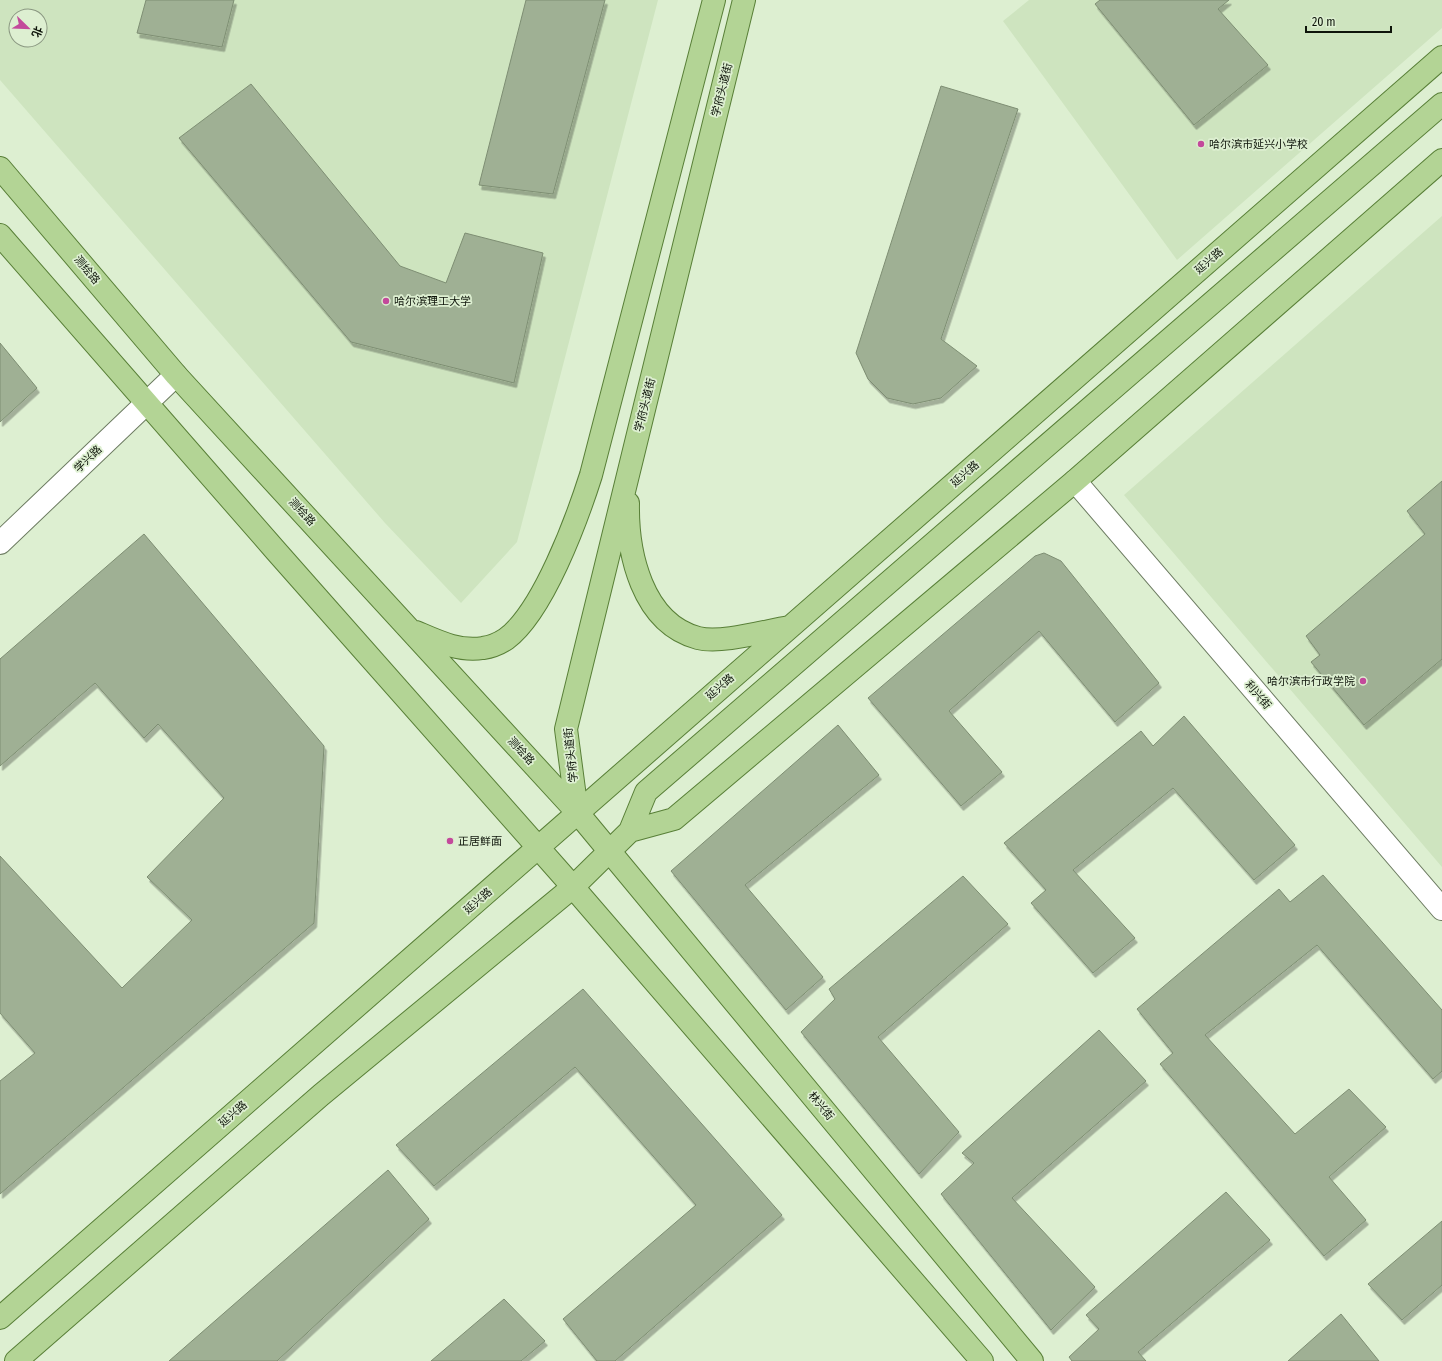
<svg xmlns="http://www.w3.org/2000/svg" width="1442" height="1361" font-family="'Fira Sans Condensed','Noto Sans SC',sans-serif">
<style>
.built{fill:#cee4bf;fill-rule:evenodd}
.building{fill:#9fb094;stroke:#7e8e73;filter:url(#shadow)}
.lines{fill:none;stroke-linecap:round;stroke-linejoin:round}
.minor-casing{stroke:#6c7b61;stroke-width:24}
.major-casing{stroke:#587f37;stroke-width:24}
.minor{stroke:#fff;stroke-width:22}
.major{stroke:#b3d495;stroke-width:22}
.poi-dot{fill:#c3499b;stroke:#ddefd1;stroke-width:1.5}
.labels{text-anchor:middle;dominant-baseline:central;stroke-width:3.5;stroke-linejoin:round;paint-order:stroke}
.street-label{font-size:11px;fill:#0e140a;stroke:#ddefd1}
.poi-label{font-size:11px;fill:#0e140a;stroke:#ddefd1;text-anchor:start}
</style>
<defs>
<filter id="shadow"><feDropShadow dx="2.5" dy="4.5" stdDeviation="0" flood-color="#0004"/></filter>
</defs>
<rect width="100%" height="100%" fill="#ddefd1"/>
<path class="built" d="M0,0H658L517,542L461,603L385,523L0,80ZM16,16H40V40H16Z
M1029,0H1442V28L1177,260L1003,21Z
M1442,216V867L1124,495Z"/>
<path class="building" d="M146,0H234L222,47L137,33Z
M526,0H605L553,194L479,185Z
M1100,0H1229L1218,9L1268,65L1194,125L1095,4Z
M251,84L400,266L446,283L465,233L543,253L514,383L351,342L179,138Z
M941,86L1018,109L941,339L977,366L941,398L913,404L887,398L868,379L856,353Z
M0,343L37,388L0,422Z
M1442,481V659L1364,725L1311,662L1320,655L1306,636L1425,534L1407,511Z
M144,534L324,746L314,923L0,1194V1081L35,1053L0,1013V856L122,988L192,920L147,877L224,798L158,724L144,738L95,683L0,766V659Z
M1044,553L1061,561L1159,683L1115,722L1039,631L949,711L1002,772L961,806L868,698L1035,556Z
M1184,716L1295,845L1254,880L1173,788L1073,870L1135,938L1093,973L1031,903L1046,890L1004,843L1141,731L1153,746Z
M838,725L879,775L745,885L823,977L786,1010L671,871Z
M1323,875L1442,1010V1071L1433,1079L1317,945L1205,1035L1295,1134L1349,1089L1386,1127L1329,1177L1366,1220L1324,1256L1160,1064L1173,1053L1137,1009L1279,889L1290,902Z
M963,876L1008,924L878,1037L959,1132L919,1174L801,1032L835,999L829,989Z
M583,989L782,1215L615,1361H597L563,1319L696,1205L575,1067L434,1186L396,1145Z
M1099,1030L1146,1081L1012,1198L1095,1287L1051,1330L941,1194L974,1163L962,1153Z
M388,1170L429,1219L277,1361H169Z
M1226,1192L1270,1240L1138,1352L1146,1361H1072L1069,1357L1099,1329L1086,1315Z
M1442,1221V1285L1402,1320L1368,1284Z
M504,1299L545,1341L521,1361H431Z
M1341,1314L1379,1361H1288Z"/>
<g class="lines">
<g class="minor-casing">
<path id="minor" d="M1075,481L1442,909
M0,543L176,375"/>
</g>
<g class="major-casing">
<path id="major" d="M0,168L176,375L577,812L1032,1361
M0,235L276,551L573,887L982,1361
M628,503C627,553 642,623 698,638C721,644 765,631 789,627
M416,632C437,641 459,652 483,648C490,647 500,643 506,639C543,612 577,519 591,475L714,0
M577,812L566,729L744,0
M630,831L646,792L1442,104
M0,1318L1442,57
M16,1361L321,1095L573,887L630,831L674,819L1075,481L1442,160"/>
</g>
<use href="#minor" class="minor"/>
<use href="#major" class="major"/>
</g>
<g class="poi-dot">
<circle cx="1201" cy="144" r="4"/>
<circle cx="386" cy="301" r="4"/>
<circle cx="1363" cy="681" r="4"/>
<circle cx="450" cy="841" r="4"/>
</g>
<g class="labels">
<g class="street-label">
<text transform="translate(722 90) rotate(-76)">学府头道街</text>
<text transform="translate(1209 261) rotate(-41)">延兴路</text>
<text transform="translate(87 270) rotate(50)">测绘路</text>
<text transform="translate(645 405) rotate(-76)">学府头道街</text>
<text transform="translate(88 459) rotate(-44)">学兴路</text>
<text transform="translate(965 474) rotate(-41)">延兴路</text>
<text transform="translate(302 512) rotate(47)">测绘路</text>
<text transform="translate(720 687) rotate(-41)">延兴路</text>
<text transform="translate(1258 695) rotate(49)">利兴街</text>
<text transform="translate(521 751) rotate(47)">测绘路</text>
<text transform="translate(571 755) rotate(-96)">学府头道街</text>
<text transform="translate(478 901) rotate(-41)">延兴路</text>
<text transform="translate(821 1106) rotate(50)">林兴街</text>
<text transform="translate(233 1114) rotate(-41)">延兴路</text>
</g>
<g class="poi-label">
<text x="1209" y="144">哈尔滨市延兴小学校</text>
<text x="394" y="301">哈尔滨理工大学</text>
<text x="1355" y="681" text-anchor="end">哈尔滨市行政学院</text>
<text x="458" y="841">正居鲜面</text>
</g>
</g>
<g transform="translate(28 28) rotate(113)"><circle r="19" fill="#ddefd1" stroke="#8a9781"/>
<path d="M0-3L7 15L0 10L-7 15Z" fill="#c3499b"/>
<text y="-6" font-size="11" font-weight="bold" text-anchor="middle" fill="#0e140a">北</text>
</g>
<path d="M1306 26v6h85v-6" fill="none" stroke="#0e140a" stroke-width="2"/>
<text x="1312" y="26" font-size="12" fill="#0e140a" stroke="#ddefd1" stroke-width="3" paint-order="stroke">20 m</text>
</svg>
